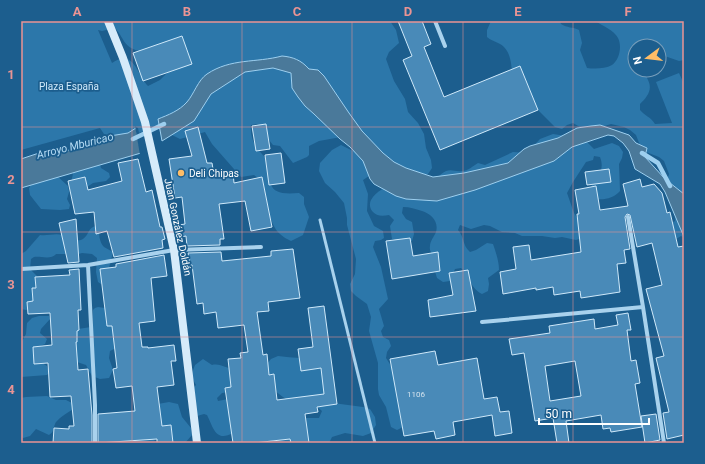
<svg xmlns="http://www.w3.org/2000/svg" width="705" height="464" font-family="Roboto,sans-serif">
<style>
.green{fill:#2c77aa;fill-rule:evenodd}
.water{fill:#4a799a;stroke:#9dcfef}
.pier{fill:#1c5e8e}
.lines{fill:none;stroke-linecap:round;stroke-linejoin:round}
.stream{stroke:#9dcfef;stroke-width:4.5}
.building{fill:#498ab8;stroke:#cfe9fa;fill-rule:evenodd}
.lane{stroke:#a9d2ed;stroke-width:3}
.street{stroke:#a9d2ed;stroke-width:4}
.secondary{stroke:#d6ebfa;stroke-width:8}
.grid{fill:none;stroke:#ea9494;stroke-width:1;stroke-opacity:0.55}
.poi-dot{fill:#febd67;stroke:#1c5e8e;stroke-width:1.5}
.labels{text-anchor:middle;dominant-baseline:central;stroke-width:3.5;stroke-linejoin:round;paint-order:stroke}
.number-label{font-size:8px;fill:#d2e2ed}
.park-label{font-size:10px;fill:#cfe9fa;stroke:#1c5e8e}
.poi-label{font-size:10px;fill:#fff;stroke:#1c5e8e;text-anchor:start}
.street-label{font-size:10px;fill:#fff;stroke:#1c5e8e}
.water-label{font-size:11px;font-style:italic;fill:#b5dbf4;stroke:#1c5e8e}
.neatline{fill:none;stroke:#ea9494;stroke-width:1.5}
.grid-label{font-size:13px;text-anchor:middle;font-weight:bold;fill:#ea9494}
</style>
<rect width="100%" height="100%" fill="#1c5e8e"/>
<path class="green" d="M21,21H390L396,30L399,43L389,52L386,59L394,81L405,99L408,112L418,123L424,134L426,148L431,160L432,168L428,174L422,176L341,137L319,141L309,146V155L307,157L293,163L280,146L273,145L269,140L263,127L257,124L251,125C250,140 256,149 267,159C270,185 267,196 299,193L304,197V204L309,217L303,235L291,241C287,239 283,237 280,234C269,225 264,193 259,179L254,175L241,177L212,144L205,132L180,139L156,127C137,134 125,138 104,134L100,128L21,150ZM115,28C125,39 123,47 139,51L186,48L189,55L188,62L169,71L160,80L148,86C137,75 134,48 112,63L98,30L102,31Z
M491,21H560L561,24C567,28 573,27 579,30L582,43L580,50L587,68C594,69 605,69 612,65C620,59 622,46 618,38C614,30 603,26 595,21H684V60L679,61L659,54V46H635V70H645C645,74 646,76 648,80C653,90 647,97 640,104V110C645,116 651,117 655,124L672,123L656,82L679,73L684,84V238L681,236L676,239L663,228L675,221L676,214L667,181L669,174L664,161L659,157L646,152L641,148L636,135L630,130L624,127L611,124L598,128L585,130L573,123L567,125L562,129L555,127L538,110L535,104L512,81C512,70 512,55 504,47C499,42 493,42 487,37V30Z
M553,134L566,136L580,135L594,149L612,143L619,146L623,152L622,158L619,164L620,191C614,198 605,200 596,199L591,187C598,176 605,170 600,157L594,156L593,160L586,162L573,182L567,193L574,213L581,224L582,238L576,240L562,237L555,238L542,236H522L515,233L502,232L490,226L484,225L471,229L460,225L458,230C465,238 462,245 470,252L476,250L487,243L493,244C496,253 499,261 499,270L488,278L489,284L488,291L482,294C469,287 471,277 461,268L455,269L450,281L443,282L437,278L433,265L435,257C432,254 429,251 430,246C430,241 434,237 436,232C439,221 431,214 422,211C415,209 410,207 403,207L402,213L406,219L412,222L414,234L412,241L406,242L392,239L390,226L394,220L389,215C383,216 377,217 372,211C370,208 369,204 371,200C382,181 409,185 428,182C435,181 440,174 446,171C452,169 456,172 462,171C468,171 473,166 478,163L485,165L513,152L527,153L540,139Z
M341,145L353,151H356L372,174L363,180L368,194L367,211L374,226L383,231L384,238L381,240L375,241L373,247L381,267L388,299L379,309L384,326L381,331L383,337L389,340L391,346L387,352L386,358L393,369L403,427L397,430L391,427L386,407L379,395L378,389V363L369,331L371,317L367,304L356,296L351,291L350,284L355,274L356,259L347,225V218L344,203L335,192L325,183L319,171L320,163L332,150Z
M99,161L101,168L109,173L110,177L106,181L93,183L87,187L71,183L74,169Z
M56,175L68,186L69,192L67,199L70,205L69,209L60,210L41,209L30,195L29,188L30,187L26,178Z
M96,226L99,227C99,234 99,242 104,247C107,249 110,250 113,252L109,268L111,278L104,284H101L98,282L96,272L97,258L92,254L82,253L72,256L66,254H56C51,260 41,256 34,257L31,259L30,269L39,278L42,287L29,309L26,310L21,309V254L26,251L40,235C48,236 55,233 62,235C68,236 77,243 83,239C89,235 88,227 96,226Z
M98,307L105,308L106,321L114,327L116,348L110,351L109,358L113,370L109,378L100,379L92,376L86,365L74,361L72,332L78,329L91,327L93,324V310L95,308Z
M39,316H49L50,319L41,329L40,333L47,339L45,344L33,349L42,363L47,366L49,373L47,375L21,377V343L26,334L27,323L32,318Z
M278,356C293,358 307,358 322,360L333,403L363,407L370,409L375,417L376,425L371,433L363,436L345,433L332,437L329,443H272L305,418H319L322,411L314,404L299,402L292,398L286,399C281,396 276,391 270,387L266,365L271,359Z
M203,359L212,365C221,363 226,369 235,369V391L222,393L217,398L218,401L228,399L233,433C215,443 213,426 207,415L204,414L197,416L194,387L196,385L191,376L195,365Z
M47,396L56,400H66L72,403L73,406L72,410C68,412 56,420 55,424C53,429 54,432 49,435L36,429L30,436L23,438L21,436V398L26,397Z
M169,402L178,404L182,417L191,428L192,435L185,443H167L139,411L158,404Z
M142,437L152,439L159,443H130Z"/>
<path class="water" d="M282,56C293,57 301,60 309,69L318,70L324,76L349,113L362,131L383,153L394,162L406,168L433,177L464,173L508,163L524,149L530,146L558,138L577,128L591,126L600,125L629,135L636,143L647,148L645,157L665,179L684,194V237L665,192L660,184L635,169L629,151L623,143L614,136L608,135L572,147L554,161L475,190L437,201L406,199L396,196L374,184L370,179L363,161L350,147L340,139L314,114L305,106L298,97L292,88L291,73L273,68L245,72L211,94L194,121L162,141L158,119C168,115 179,111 187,102C194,94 198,80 207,74C231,58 256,63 282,56Z
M136,128L141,153L21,188V159L36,154L78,149L95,145L104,137L128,133Z"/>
<path class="pier" d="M135,126L138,128L143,153L140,155Z"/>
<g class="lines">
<path class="stream" d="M133,139L164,124
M642,153L658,163L670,186"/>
</g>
<path class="building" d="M398,21H422L431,44L424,47L444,97L520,66L538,110L440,150L403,60L412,56Z
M182,36L192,64L143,81L133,53Z
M266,124L270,149L256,151L252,126Z
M198,127L207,163H212L214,175L233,173L234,183L262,177L272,227L251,231L245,201L219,204L224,239H220V245L187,246L186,236L181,237L179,225L185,224L182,197L175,198L169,159L192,156L185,131Z
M281,153L285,183L269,185L265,155Z
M138,159L146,192L152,190L160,227H162L165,239L162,240L163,248L114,257L107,231L96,234L94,212L75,214L68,181L85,177L88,190L122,181L118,163Z
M609,169L611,182L587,185L585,172Z
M640,179L642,187L654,184L662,193L667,213L670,212L678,247L684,246V435L667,439L663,413L669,412L656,358L664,356L646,289L662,285L652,243L637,247L630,215L627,214L625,217L630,249L624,250L626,263L617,264L620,292L581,298L580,291L554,295L553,287L536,290V288L503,294L500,272L516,269L513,247L529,245L531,260L581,252L577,214H579L575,190L596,186L600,210L628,206L623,184Z
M76,219L79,262L68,263L59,223Z
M410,238L413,256L438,252L440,271L392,279L386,241Z
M293,249L300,298L268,302L269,311L257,312L263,355L267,354L269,375L274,374L277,400L324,394L321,368L301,371L298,349L313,347L308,308L324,306L337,404L317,407L318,412L305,414L309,443H291L290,439L254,443H233L225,388L231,387L228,359L241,358L240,353L248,352L244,325L218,328L216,312L204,314L203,303L197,304L192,265H190L188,253L221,252L222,261L271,256V251Z
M164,255L167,276L151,278L155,321L139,323L142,347H148V348L174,345L176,361H171L174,385L157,387L162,426L171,425L173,443H157V439L98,443V414L135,411L132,386L116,388L113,369L117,368L112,326H107L100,269L116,267V264Z
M79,269L81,310H78L79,330L77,331V342H76L78,370L88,369L92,415V443H53L54,428L69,429V426H74L71,396L50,397L48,363L34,364L33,347L52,345L50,313L28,314L27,302L33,301L32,288H36L35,277L70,275L69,270Z
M468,270L476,311L430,317L428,300L453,295L449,273Z
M628,313L631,330H627L631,361L636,360L640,383L635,384L642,427L611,432L610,428L603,429L601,415L566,421L569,443H557L553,418L535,421L524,353L512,355L509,339L550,333L549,326L594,319L595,329L618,325L616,315ZM575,361L581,396L550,401L545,366Z
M435,351L438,365L477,358L484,399L497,397L500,412L509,411L512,433L495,436L492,415L453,422L455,435L436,439L434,431L404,436L390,359Z
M656,414L660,440L645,443L641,416Z"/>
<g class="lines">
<path class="lane" d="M320,220L375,443"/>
<path class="street" d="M435,21L445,46
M628,217L643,307L664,443
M88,265L95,405V443
M21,269L88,265L174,250L261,247
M482,322L643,307"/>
<path class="secondary" d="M108,21L123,58L145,122L174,250L197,443"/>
</g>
<path class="grid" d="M132,21V443M242,21V443M352,21V443M463,21V443M573,21V443M21,127H684M21,232H684M21,337H684"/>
<circle class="poi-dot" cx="181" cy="173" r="4"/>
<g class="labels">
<g class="number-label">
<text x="416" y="394">1106</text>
</g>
<g class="park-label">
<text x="69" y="86">Plaza España</text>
</g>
<g class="poi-label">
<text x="189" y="173">Deli Chipas</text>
</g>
<g class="street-label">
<text transform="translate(178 227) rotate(78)">Juan González Doldán</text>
</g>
<g class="water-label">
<text transform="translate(75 146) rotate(-14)">Arroyo Mburicao</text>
</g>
</g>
<rect width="705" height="464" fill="none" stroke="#1c5e8e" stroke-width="44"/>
<g transform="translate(647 58) rotate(255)"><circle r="19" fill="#1c5e8e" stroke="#779ebb"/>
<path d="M0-3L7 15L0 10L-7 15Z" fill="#febd67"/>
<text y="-6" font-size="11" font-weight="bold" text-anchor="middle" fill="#ffffff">N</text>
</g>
<path d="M539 418v6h110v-6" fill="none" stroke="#ffffff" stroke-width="2"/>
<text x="545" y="418" font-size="12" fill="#ffffff" stroke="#1c5e8e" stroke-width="3" paint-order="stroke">50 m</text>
<rect x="22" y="22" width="661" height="420" class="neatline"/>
<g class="grid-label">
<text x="77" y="16">A</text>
<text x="187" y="16">B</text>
<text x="297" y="16">C</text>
<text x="408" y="16">D</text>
<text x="518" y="16">E</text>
<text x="628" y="16">F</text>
<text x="11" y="79">1</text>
<text x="11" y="184">2</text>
<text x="11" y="289">3</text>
<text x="11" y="394">4</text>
</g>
</svg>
